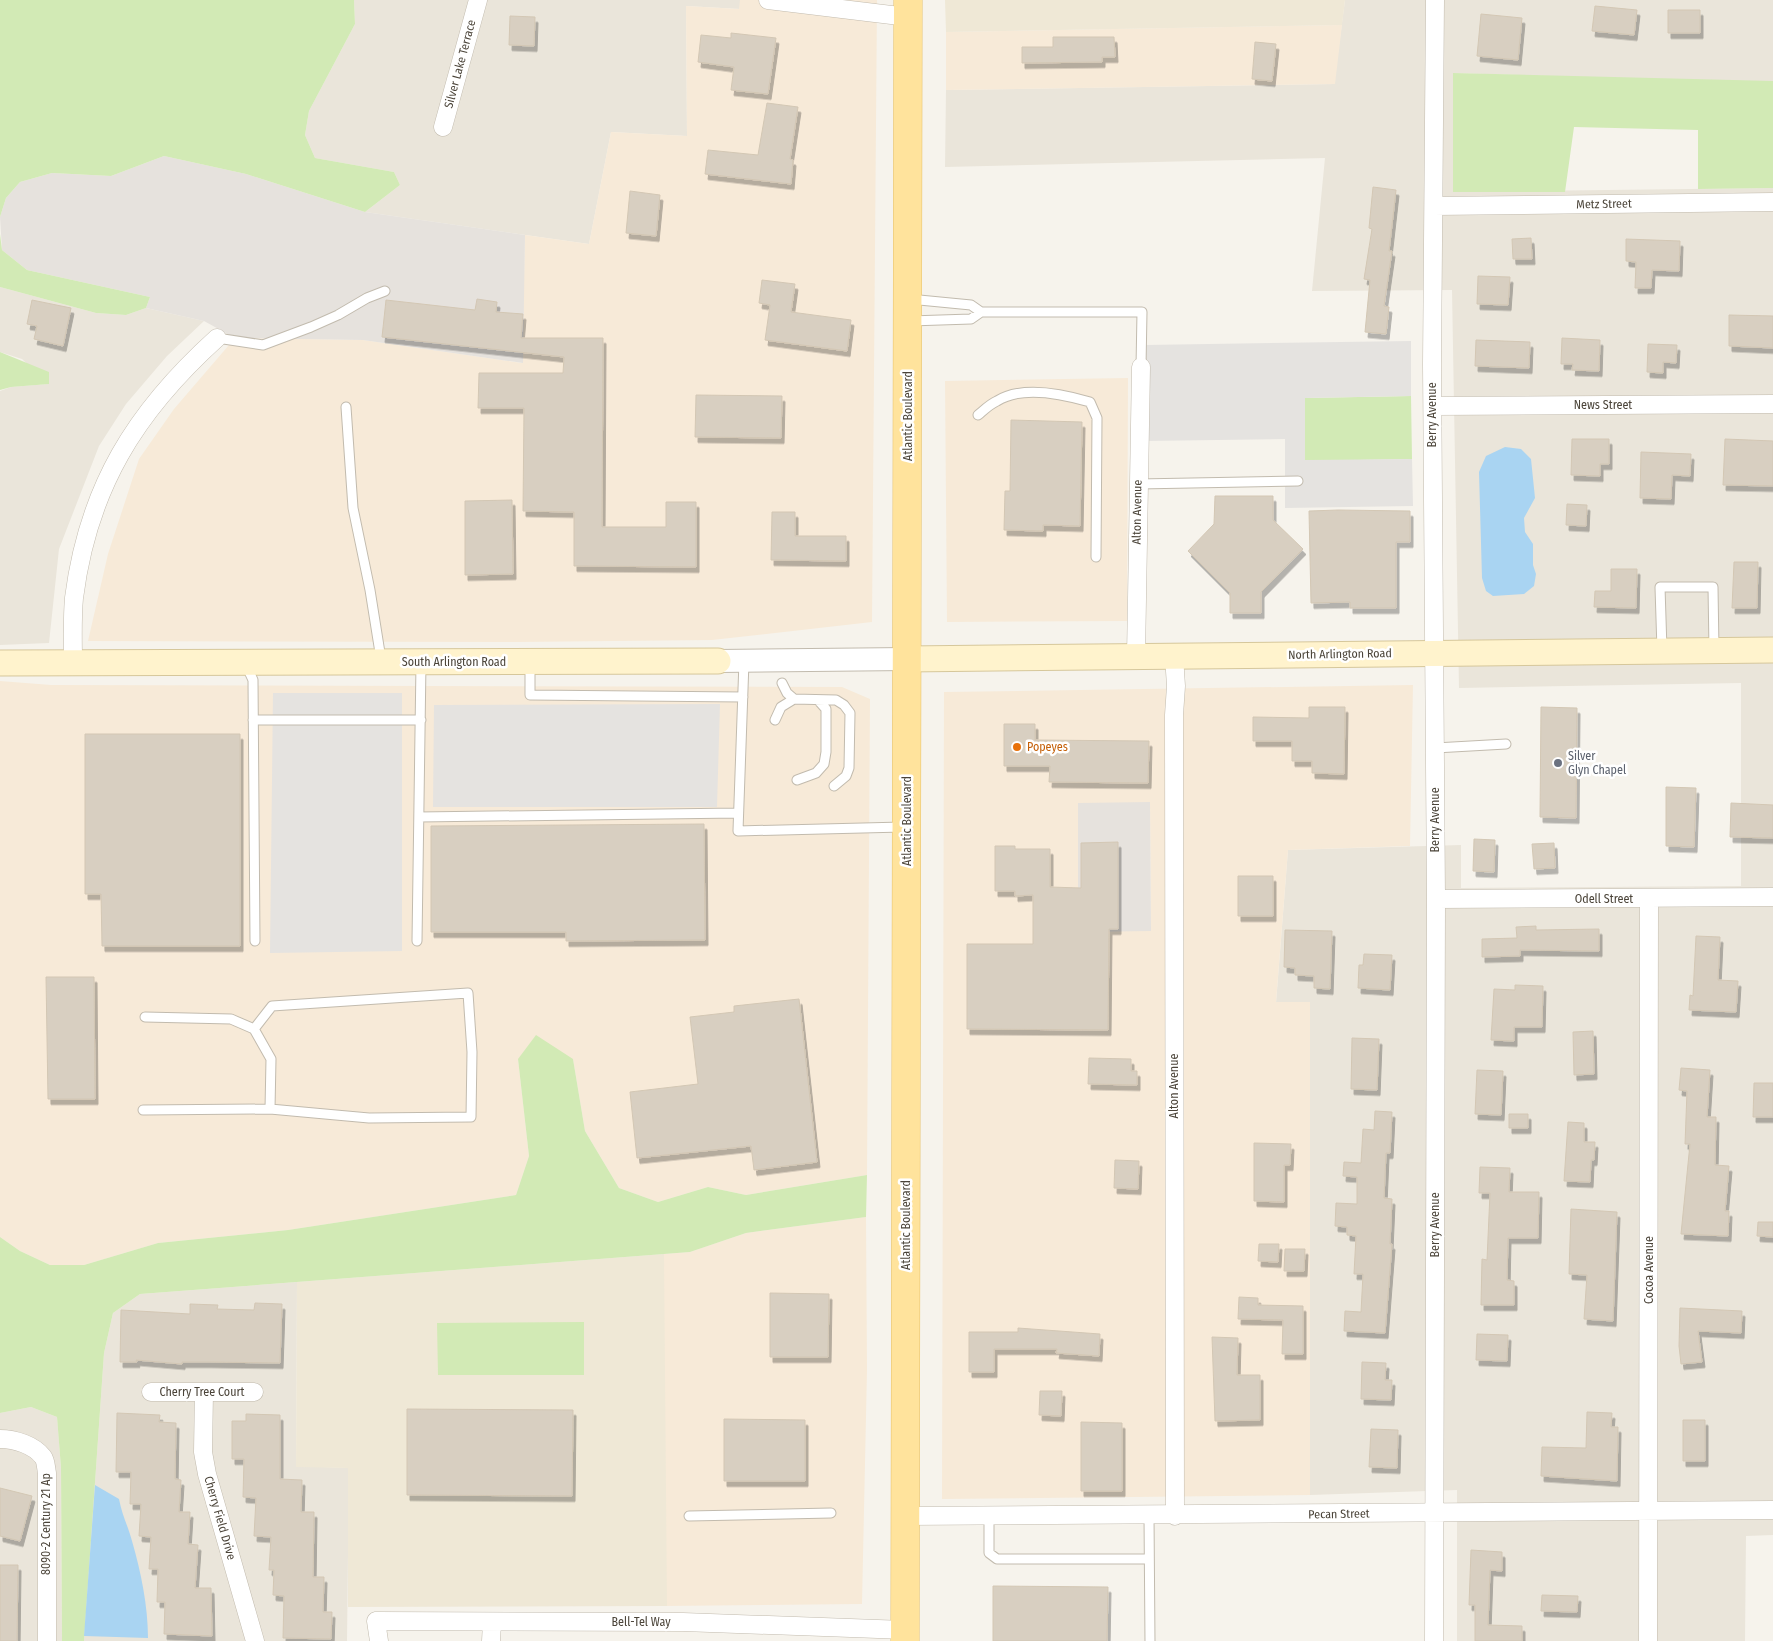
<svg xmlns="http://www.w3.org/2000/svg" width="1773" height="1641" font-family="'Fira Sans Condensed',sans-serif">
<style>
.residential{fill:#eae5da}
.commercial{fill:#f7ead8;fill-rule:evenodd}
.industrial{fill:#e6e2dd}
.education{fill:#efe8d6}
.green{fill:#d2eab5}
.parking{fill:#e5e3e0}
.water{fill:#a9d4f2}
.building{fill:#d8cfc1;stroke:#d3c7b4;filter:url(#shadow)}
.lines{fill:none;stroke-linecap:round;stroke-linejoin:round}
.service-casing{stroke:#c2bbae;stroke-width:11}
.minor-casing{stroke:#c2bbae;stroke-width:19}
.tertiary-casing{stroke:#c2bbae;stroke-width:24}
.secondary-casing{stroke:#d6c79b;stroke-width:27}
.primary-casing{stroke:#e6c16a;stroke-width:29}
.service{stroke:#fff;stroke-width:9}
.minor{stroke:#fff;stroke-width:18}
.tertiary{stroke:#fff;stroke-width:22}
.secondary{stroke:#fff3cd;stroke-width:25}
.primary{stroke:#ffe39c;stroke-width:28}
.food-dot{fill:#e8710a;stroke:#fff;stroke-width:2}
.worship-dot{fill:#6b7280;stroke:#fff;stroke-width:2}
.labels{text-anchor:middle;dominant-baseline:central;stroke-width:5;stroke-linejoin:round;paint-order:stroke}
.street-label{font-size:12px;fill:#4b4439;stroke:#fff}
.food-label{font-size:12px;fill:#c56008;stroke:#fff;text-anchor:start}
.worship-label{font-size:12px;fill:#5b616d;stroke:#fff;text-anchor:start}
</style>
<defs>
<filter id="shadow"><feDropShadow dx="3" dy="5.5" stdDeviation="0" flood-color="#0004"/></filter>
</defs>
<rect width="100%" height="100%" fill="#f6f3ec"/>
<path class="residential" d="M354,0H740V9L686,6L687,136L611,132L589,244L365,212L400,185L394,172L315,158L305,135L309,111L355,24Z
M1345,0H1773V83L1453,73V192L1773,188V1535L1746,1536L1745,1641H1457V1490L1310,1495V1003H1276L1288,850L1461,845V888L1741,886V683L1459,688L1452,290L1312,291L1325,158L945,167L946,90L1334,84Z
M0,287L96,313L126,315L146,308L204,321L167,356L126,404L99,446L59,549L49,643L0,645V391L11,387L48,384L22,359L0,352Z
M297,1282L296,1466L349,1468L347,1641H84L104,1353L113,1313L140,1294Z
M31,1407L57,1417L61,1468L62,1641H0V1413Z"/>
<path class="commercial" d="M740,0H877L872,622L712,640L517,642L88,641L108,554L139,459L174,409L235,338L363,340L522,363L525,235L589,244L611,132L687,136L686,6L739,9Z
M1342,25L1335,84L946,90V32Z
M1128,378L1127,621L947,622L945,381Z
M0,681L51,685L842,687L870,699L867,1175L746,1195L708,1187L658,1202L619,1188L585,1131L573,1059H518L529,1156L516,1195L288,1230L158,1243L84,1265H50L20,1251L0,1237Z
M1413,685L1410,846L1288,850L1276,1002H1310V1495L942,1499L944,692ZM1150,802L1151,930L1078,932Z
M866,1217L867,1370L862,1604L664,1606V1254L690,1252L746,1233Z"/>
<path class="industrial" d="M164,156L246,174L365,212L525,235L523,363L363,340L235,338L204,321L146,308L150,297L27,270L2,250L0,217L6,198L20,182L52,173L111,176Z
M1150,802L1151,931L1078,932V803Z"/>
<path class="education" d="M945,0H1345L1342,25L946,32Z
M664,1254L667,1606L348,1607V1468L296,1467L297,1282Z"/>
<path class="green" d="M0,0H354L355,24L309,111L305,135L315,158L394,172L400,185L365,212L246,174L164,156L111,176L52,173L20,182L6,198L0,217Z
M1453,73L1773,81V188L1698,189V130L1574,127L1565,192H1453Z
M0,234L2,250L27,270L150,297L146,308L126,315L96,313L0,287Z
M0,352L49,372V384L11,387L0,390Z
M1411,396L1412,459L1305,461V398Z
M536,1035L573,1059L585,1131L619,1188L658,1202L708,1187L746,1195L867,1175L866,1217L746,1233L690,1252L140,1294L113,1313L104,1353L84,1641H62L61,1468L57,1417L31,1407L0,1413V1237L20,1251L50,1265H84L158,1243L288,1230L516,1195L529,1156L518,1059Z
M584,1322V1375H438L437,1323Z"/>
<path class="parking" d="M1411,341V396L1305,398V460L1412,459L1413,506L1285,508V439L1144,441L1145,345Z
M273,693H402V951L270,953Z
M720,704L717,807H433L434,705Z"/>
<path class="water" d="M1505,447L1521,449L1531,459L1535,498L1524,518L1525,532L1533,544V565L1536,574L1534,586L1524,594L1493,596L1486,591L1482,578L1479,472L1486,456Z
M95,1485L119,1499C122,1515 128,1526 132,1541C141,1572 148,1606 148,1638L84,1636Z"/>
<path class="building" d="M1595,6L1637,10L1634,35L1592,31Z
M1668,10H1700V33H1668Z
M1481,14L1522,18L1518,60L1477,56Z
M510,16L535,17L534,46L509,45Z
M731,33L776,38L768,94L731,90L734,67L698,62L701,35L731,38Z
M1053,37H1114L1115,57H1102V62L1022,63V47H1053Z
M1255,42L1276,44L1272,81L1252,79Z
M767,103L798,107L790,159L793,160L791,184L705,174L708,150L758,155Z
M1373,187L1396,190L1389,251H1392L1384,306L1389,307L1386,334L1365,332L1370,280L1364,279L1372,229L1369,228Z
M630,191L660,195L656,236L626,233Z
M1531,238L1532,259H1513L1512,239Z
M1626,239L1680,241L1679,271L1652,270L1651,288H1635L1636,262L1626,261Z
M1478,276L1510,277L1508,305L1477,304Z
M762,280L795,284L791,312L851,320L847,351L765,340L770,305L759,303Z
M477,299L497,302L496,312L523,314L521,338H603L602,527H666V502H696V567L574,566V512L523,511L524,408H478L479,373H563L564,357L382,337L386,300L475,310Z
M32,300L71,308L63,346L34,339L37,326L27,324Z
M1729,315L1773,316V348L1729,346Z
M1562,338L1600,340L1599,371L1572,370L1573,364H1561Z
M1476,340L1530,342L1529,368L1475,366Z
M1648,344L1677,345L1676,363L1663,362V373L1647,372Z
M696,395L782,396L781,438L695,437Z
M1011,420L1082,422L1080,526L1043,525V531L1004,530L1005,491H1010Z
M1572,439H1609V464H1600V476L1571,475Z
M1725,439L1773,441V486L1723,485Z
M1641,452L1691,454L1690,476L1672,475L1671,499L1640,498Z
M1215,496H1273V520L1303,549L1261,592V613H1230V593L1188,551L1214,524Z
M512,500L513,574L465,575V501Z
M1567,504L1587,505L1586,526L1566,525Z
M1338,510L1410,511V542H1396V608H1350V602L1311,603L1309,511Z
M772,512H795V536H846V561L771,560Z
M1734,562H1758L1757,608H1732Z
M1611,569H1637L1636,608L1594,607L1595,591H1611Z
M1309,707H1345L1344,774L1312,773V761H1292V741H1253V717L1309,718Z
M1541,707L1577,708L1576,818L1540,817Z
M1004,724H1035V740L1149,741L1148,783L1049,782L1050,766H1004Z
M85,734H240V946H102L101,894H85Z
M1666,787L1696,788L1694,847L1666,846Z
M1731,803L1773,805V838L1730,837Z
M704,824L705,940L566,941V932H431V826Z
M1474,839L1495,840L1494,872L1473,871Z
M1118,842V929H1109L1108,1030L967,1029V944H1033V895L1015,896V891H995V846H1015V849H1050V887L1081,888V843Z
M1554,843L1555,868L1534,869L1532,844Z
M1238,876H1273V916H1238Z
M1536,926V930L1599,929V951L1520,950V956L1482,957V939L1517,938L1516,927Z
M1285,930L1332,931L1330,989L1314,988V976L1295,975V968L1284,967Z
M1696,936L1720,937L1718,980L1738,981L1736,1012L1689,1010L1690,995L1693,996Z
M1364,954L1392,955L1390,990L1358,988L1359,965H1363Z
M46,977H94L95,1099H48Z
M1515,985L1543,986L1542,1027H1514V1041L1491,1040L1494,989L1515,990Z
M799,999L817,1162L754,1170L751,1146L637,1158L630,1092L698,1084L690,1017L734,1012V1006Z
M1593,1031L1594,1074L1574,1075L1573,1032Z
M1352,1038L1379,1039L1377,1090L1351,1089Z
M1089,1058L1131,1059V1071H1137V1085L1088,1084Z
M1681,1068L1710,1070L1707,1117H1716L1715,1165L1729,1166L1725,1211H1729L1728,1236L1681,1234L1690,1144H1685L1687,1091L1679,1090Z
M1477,1070L1503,1071L1501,1115L1475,1114Z
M1754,1083H1773V1117H1753Z
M1375,1111L1392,1112L1390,1153H1386L1384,1198L1392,1199L1390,1244H1392L1385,1333L1344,1331L1345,1311L1361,1312L1363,1274H1354L1356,1236L1347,1235V1227L1335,1226L1336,1203L1357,1204V1177L1343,1176L1344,1162L1361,1163L1363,1129L1374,1130Z
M1509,1114H1528V1128H1509Z
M1568,1122L1584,1123V1142H1595L1594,1160H1591L1590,1182L1564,1181Z
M1254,1143L1291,1144L1290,1165H1284V1202L1254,1201Z
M1115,1160L1139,1161L1138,1189L1114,1188Z
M1480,1167L1510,1168L1509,1192H1539L1538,1238H1508L1507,1280L1514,1281V1305H1481L1482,1259L1487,1260L1490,1193H1479Z
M1571,1209L1617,1212L1613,1321L1584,1319L1587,1275L1569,1274Z
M1758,1222H1773V1237L1757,1236Z
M1259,1244H1279L1278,1262L1258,1261Z
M1285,1249H1305L1304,1271H1284Z
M770,1293L829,1294L828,1357H770Z
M1239,1297L1258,1298V1305L1303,1306V1354H1282L1283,1320L1238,1319Z
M255,1303L282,1304L280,1363L208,1362H182V1364L136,1360L137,1362H120L121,1310L190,1314V1304L218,1305L217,1309L254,1310Z
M1680,1308L1742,1311L1741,1333L1698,1331L1702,1362L1681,1364L1679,1346Z
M1018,1328L1100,1334L1099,1356L1056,1353L1057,1349H994V1372H969V1332H1018Z
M1477,1334L1508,1335L1507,1361L1476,1360Z
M1212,1337L1238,1338L1237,1375H1260V1420L1215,1421Z
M1362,1362L1386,1363L1385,1380H1392L1391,1400L1361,1399Z
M1040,1391H1062L1061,1416L1039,1415Z
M407,1409L573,1410L572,1496L407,1495Z
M1587,1412L1612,1413L1611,1427H1618L1617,1481L1541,1476L1542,1447L1586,1448Z
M117,1413L160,1415L159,1422L176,1423L175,1479L181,1480L179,1512H190L188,1544L198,1545L195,1588H211L212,1636L164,1634L165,1602H157L158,1569H149L151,1537L139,1536L141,1504H130L131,1472H116Z
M246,1414L280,1415V1479L302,1480L301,1512H314L313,1577H324L323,1612H332L331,1639L283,1638L284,1596L273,1595L274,1570H269L271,1537L254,1536L256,1498L243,1497L244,1459H232V1421H246Z
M724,1419L805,1420V1481H724Z
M1683,1420H1705V1461H1683Z
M1081,1422L1122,1423V1491H1081Z
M1371,1429L1398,1430L1397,1468L1369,1467Z
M0,1488L32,1496L20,1541L0,1536Z
M1471,1550L1502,1552V1571L1490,1570L1488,1625L1522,1626V1641H1475V1605H1469Z
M0,1565H18L17,1641H0Z
M993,1586L1108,1587L1107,1641H993Z
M1542,1595L1578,1596L1577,1612L1541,1611Z"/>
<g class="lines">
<g class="service-casing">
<path id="service" d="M909,299L971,305L981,312L971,319L910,321
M981,312H1142L1141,367
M217,338L263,345L311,327L338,315L367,298L385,291
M346,407L353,508L370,590L381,659
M978,415C984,410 990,404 997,401C1022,385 1063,394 1090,402L1097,418L1096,557
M1138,484L1298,481
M1662,650L1660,587H1713L1714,650
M744,661L738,831L903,827
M530,662V695L743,697
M246,665L253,680L255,941
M782,683L787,693L794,699
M253,720H421
M775,720L781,707L794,699L836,700L844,705L850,713L849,768L846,776L834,786
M1435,748L1506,744
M797,780L816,773L824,764L826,752V709L818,700
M419,817L738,813
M417,941L421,663
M254,1029L272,1006L468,993L472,1052L471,1117L369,1118L270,1109
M143,1110L270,1109L271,1059L254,1029L231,1019L145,1017
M689,1516L831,1513
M989,1516V1553L997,1559H1149
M1149,1516L1150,1641"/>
</g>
<g class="minor-casing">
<path id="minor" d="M768,0L908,17
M443,127L478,0
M1434,206L1773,202
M1433,406L1773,404
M1174,656L1176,686L1174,715L1175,1516
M1136,657L1141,367
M73,663C73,642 72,620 74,598C88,488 135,412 217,338
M1436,899L1773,897
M151,1392H254
M204,1392L203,1452L207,1474L255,1641
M0,1439C15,1439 34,1445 43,1457C46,1461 46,1468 47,1473V1641
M905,1516L1773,1510
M379,1641L376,1621L683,1622L905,1630
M491,1641L492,1623
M1434,1641L1436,899L1432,365L1435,0
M1648,1641L1649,899"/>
</g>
<g class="tertiary-casing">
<path id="tertiary" d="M718,661L907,659"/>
</g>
<g class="secondary-casing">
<path id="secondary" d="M907,659L1773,650
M0,663L718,661"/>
</g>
<g class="primary-casing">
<path id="primary" d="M905,1641L908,0"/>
</g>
<use href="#service" class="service"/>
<use href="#minor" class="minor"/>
<use href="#tertiary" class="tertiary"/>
<use href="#secondary" class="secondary"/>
<use href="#primary" class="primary"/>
</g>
<circle class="food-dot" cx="1017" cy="747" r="5"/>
<circle class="worship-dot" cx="1558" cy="763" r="5"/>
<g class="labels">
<g class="street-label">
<text transform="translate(460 64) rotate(-75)">Silver Lake Terrace</text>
<text transform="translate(1604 204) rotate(-1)">Metz Street</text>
<text x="1603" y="405">News Street</text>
<text transform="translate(1432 415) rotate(-90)">Berry Avenue</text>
<text transform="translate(908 416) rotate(-90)">Atlantic Boulevard</text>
<text transform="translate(1137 512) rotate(-89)">Alton Avenue</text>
<text transform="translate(1340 654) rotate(-1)">North Arlington Road</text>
<text x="454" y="662">South Arlington Road</text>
<text transform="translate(1435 820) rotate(-90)">Berry Avenue</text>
<text transform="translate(907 821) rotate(-90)">Atlantic Boulevard</text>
<text x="1604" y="899">Odell Street</text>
<text transform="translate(1174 1086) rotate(-90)">Alton Avenue</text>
<text transform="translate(906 1225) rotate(-90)">Atlantic Boulevard</text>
<text transform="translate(1435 1225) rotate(-90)">Berry Avenue</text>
<text transform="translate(1649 1270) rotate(-90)">Cocoa Avenue</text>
<text x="202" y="1392">Cherry Tree Court</text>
<text transform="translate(1339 1514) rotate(-1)">Pecan Street</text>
<text transform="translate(220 1518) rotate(74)">Cherry Field Drive</text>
<text transform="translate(46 1524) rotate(-90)">8090-2 Century 21 Ap</text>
<text x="641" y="1622">Bell-Tel Way</text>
</g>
<g class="food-label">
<text x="1027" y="747">Popeyes</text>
</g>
<g class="worship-label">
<text x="1568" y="756">Silver<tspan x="1568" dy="14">Glyn Chapel</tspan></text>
</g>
</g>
</svg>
